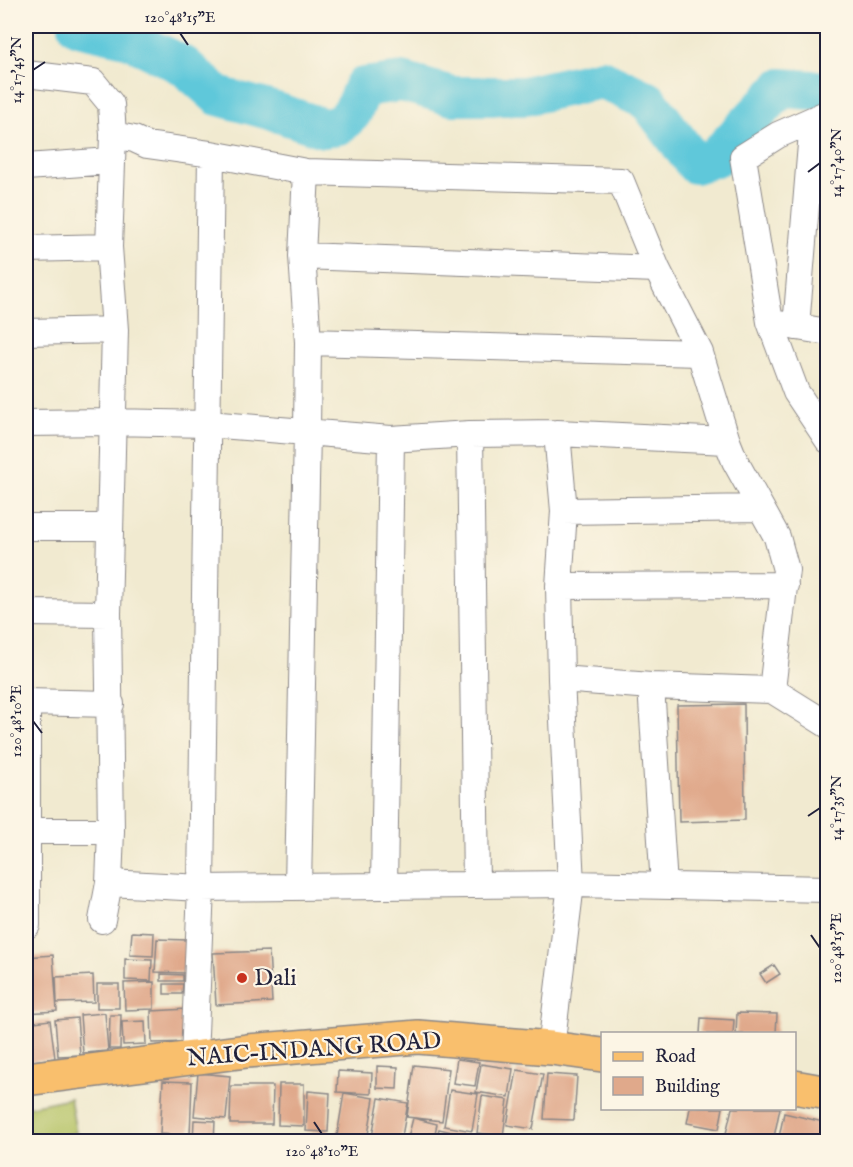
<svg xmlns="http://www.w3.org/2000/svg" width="853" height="1167" font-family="'IM FELL English',serif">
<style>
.green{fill:#b5c366;stroke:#6c7250;stroke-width:1.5}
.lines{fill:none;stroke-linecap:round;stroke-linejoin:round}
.river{stroke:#5fc8da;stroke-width:40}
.building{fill:#e0a98b}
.minor-casing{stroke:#8a8686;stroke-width:28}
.major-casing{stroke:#8a8686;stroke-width:36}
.minor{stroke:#fff;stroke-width:26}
.major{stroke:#f9bf6d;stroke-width:33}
.ticks{fill:none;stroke:#22223b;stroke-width:2}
.poi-dot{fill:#c8321e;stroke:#fcf5e5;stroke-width:2}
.labels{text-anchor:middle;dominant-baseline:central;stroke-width:4.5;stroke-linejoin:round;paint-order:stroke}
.poi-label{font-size:24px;fill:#22223b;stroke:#fcf5e5;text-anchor:start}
.street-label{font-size:24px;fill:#22223b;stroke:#fcf5e5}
.neatline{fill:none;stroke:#22223b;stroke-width:2}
.ticks-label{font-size:15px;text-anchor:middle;fill:#22223b}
</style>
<rect width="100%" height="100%" fill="#fcf5e5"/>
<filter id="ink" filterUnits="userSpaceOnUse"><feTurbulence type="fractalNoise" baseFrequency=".0167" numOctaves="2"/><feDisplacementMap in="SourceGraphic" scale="12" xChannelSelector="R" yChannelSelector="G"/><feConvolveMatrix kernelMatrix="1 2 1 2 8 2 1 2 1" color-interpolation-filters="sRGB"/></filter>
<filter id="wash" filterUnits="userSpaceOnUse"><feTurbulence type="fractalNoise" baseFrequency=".008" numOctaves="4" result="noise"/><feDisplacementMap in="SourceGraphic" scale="24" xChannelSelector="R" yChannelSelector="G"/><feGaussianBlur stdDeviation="1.35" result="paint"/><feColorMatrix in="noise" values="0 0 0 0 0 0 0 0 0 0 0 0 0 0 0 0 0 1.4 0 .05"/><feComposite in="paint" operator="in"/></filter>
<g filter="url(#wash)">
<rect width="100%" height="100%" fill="#f1ead0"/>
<path class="green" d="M70,1098L76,1133L26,1141V1107Z"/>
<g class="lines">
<path class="river" d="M78,26L126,37L184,66L218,96L273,111L324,128L339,125L352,113L363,87L402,82L452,96H524L602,79L648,101L695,164L716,157L781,88L828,91"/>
</g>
<g id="blocks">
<path class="building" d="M744,704L745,820L679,822L677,705Z
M132,932L154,933L153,956L130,955Z
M157,939L187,940L186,973L155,972Z
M269,951L272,1002L216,1005L213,953Z
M53,955L57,1011L26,1013V957Z
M125,959L152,960L151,981L125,980Z
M774,965L780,974L766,983L760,974Z
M161,974L183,975V981H161Z
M93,975L94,1002L57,1003L56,977Z
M154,982V1009L125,1010L124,983Z
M97,984H119V1008H97Z
M164,984H183L182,994H164Z
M187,1009L188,1042L152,1043L151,1011Z
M105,1013L108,1051L83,1053L80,1015Z
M737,1013L777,1014L776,1034H736Z
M110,1015H121L120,1049H109Z
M77,1018L80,1055L58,1056L55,1020Z
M701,1018L734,1020L733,1034H700Z
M50,1020L55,1058L26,1062V1023Z
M145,1021L146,1044L123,1045L122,1022Z
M457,1059L479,1062L475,1086L453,1083Z
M481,1064L513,1069L509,1097L476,1092Z
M414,1065L449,1069L442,1121L407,1117Z
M377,1066L398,1067L397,1089L377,1088Z
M517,1070L543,1074L533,1129L507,1125Z
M338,1071L372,1073L371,1094L337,1092Z
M198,1073L230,1076L226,1119L194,1116Z
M547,1074L577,1076L574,1120L544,1119Z
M163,1081L192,1082L190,1136L160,1134Z
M279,1084H304V1126L278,1125Z
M231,1086H273L272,1124H230Z
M450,1090L478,1094L472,1131L444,1126Z
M308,1091L330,1093L328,1132L306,1131Z
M344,1093L374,1098L367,1141L337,1136Z
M482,1096L508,1100L503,1136L477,1133Z
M379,1098L408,1103L401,1142H371Z
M690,1108H723L719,1129L687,1123Z
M732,1108H780L773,1142H724Z
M784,1113L828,1123V1142H778Z
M413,1118L437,1124L433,1142H407Z
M194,1120L215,1121L214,1142L193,1141Z
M439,1129L469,1136L468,1142H435Z"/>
</g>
</g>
<g filter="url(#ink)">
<use href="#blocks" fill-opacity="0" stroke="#8a8686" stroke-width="1.5"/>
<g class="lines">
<g class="minor-casing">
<path id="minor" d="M26,74L93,82L111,104L113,135L109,247L115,330L108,614L111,831L109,883L102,920
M828,113L778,135L743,157L770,322L796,392L828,440
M113,135L134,139L147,145L211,154L306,172L621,181L657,269L700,353L727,441
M26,167L111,161
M26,249L109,247
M302,256L657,269
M779,324L828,332
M796,327L813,120
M26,332L115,330
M308,342L700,353
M26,423L111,422L208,424L391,439L470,434L557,433L727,441L735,461L777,537L786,570L772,690L828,725
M470,434L476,885
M564,511L760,508
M26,527H109
M559,586L785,585
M26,613L108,614
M561,679L651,686L772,690
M651,686L664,886
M26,702L111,704
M27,702V925
M26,831H111
M109,883L201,888L571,884L828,889
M384,886L391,439
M298,887L307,431L308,342L302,256L306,172
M551,1048L571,884L561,679L559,586L564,511L557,433
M194,1058L201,888L211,154"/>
</g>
<g class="major-casing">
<path id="major" d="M26,1079L247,1051L418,1037L551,1048L602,1055
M794,1087L828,1093"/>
</g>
<use href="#minor" class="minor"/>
<use href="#major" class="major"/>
</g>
</g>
<path class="ticks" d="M180,33L188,45M33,70L45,62M808,172L820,163M33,721L42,733M808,816L820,808M811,935L820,948M314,1122L322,1134"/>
<circle class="poi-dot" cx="242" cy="978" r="6"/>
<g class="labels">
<g class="poi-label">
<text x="254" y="978">Dali</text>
</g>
<g class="street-label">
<text transform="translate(314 1050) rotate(-4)">NAIC–INDANG ROAD</text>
</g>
</g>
<rect width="853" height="1167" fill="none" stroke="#fcf5e5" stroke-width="66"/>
<rect x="601" y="1032" width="195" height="78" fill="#fcf5e5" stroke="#a5a1a1" stroke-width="1.5"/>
<rect x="613" y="1052" width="30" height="9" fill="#f9bf6d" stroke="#a5a1a1" stroke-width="1.5"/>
<text x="655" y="1062" font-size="18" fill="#22223b">Road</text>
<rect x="613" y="1077" width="30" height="18" fill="#e0a98b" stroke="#a5a1a1" stroke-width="1.5"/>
<text x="655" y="1092" font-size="18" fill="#22223b">Building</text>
<rect x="33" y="33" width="787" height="1101" class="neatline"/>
<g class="ticks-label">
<text x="180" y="22">120°48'15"E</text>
<text transform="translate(16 70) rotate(-90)" y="5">14°17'45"N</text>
<text transform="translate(836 163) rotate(-90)" y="5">14°17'40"N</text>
<text transform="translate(16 721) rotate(-90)" y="5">120°48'10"E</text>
<text transform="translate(836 808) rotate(-90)" y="5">14°17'35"N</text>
<text transform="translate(836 948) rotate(-90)" y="5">120°48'15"E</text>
<text x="322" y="1156">120°48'10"E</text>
</g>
</svg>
